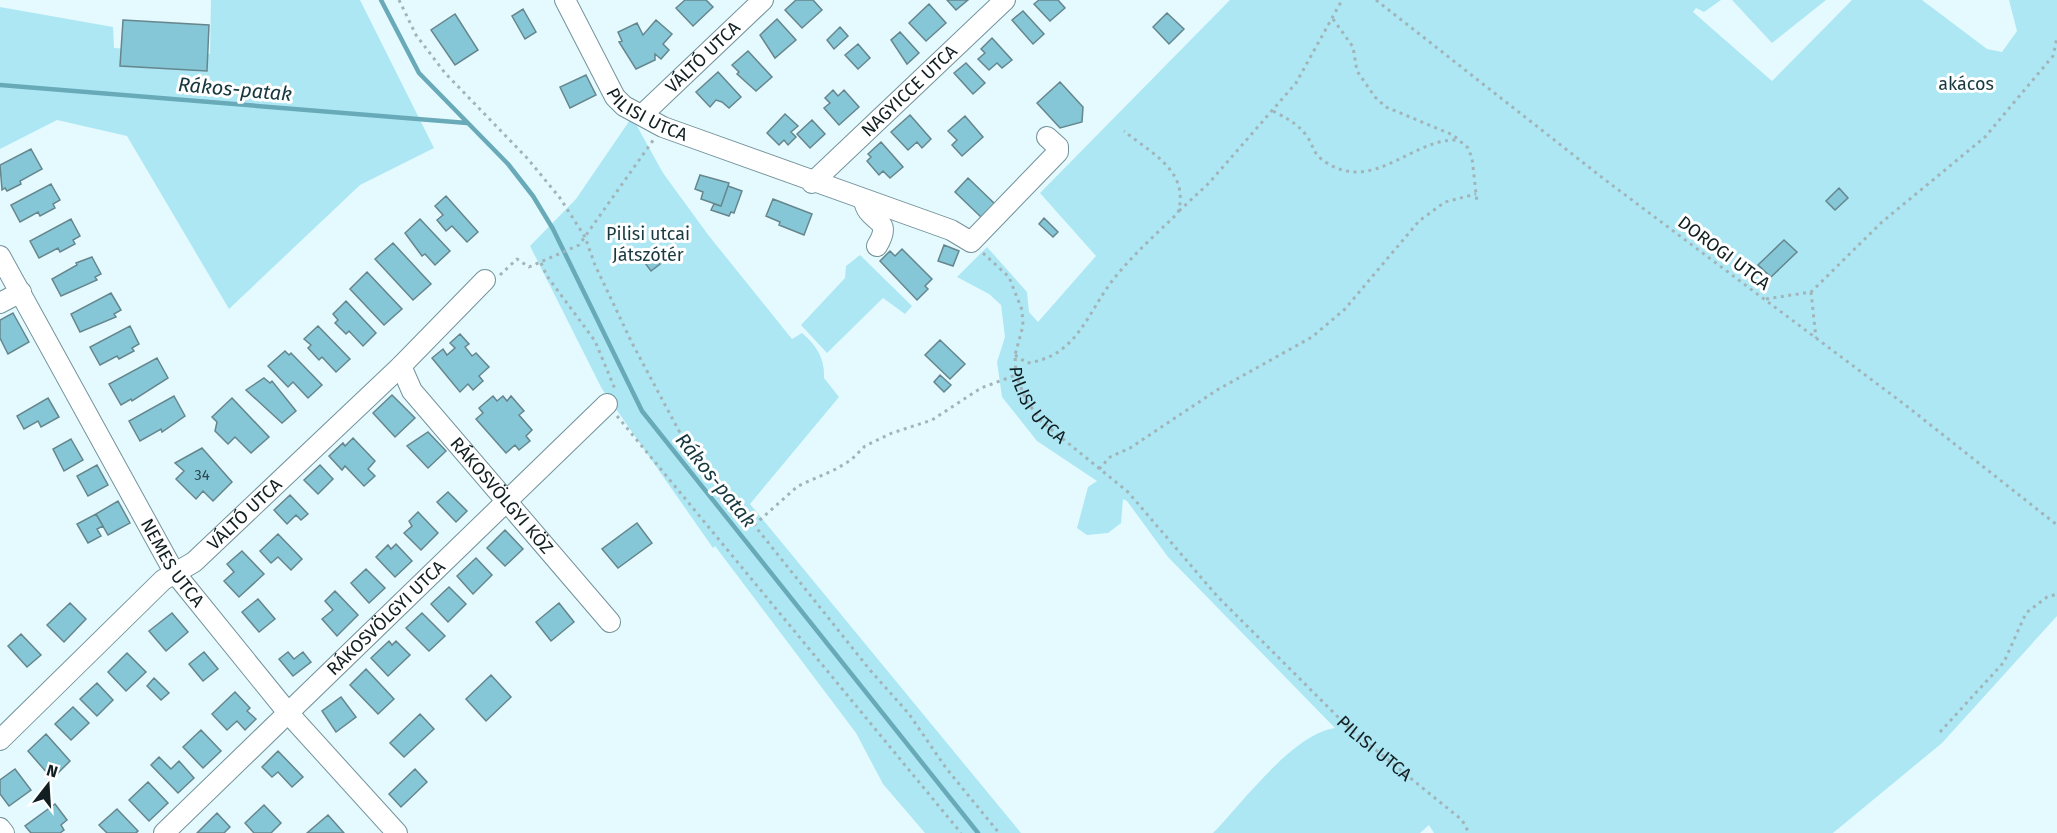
<svg xmlns="http://www.w3.org/2000/svg" width="2057" height="833" font-family="'Fira Sans',sans-serif">
<style>
.green{fill:#ade7f4}
.lines{fill:none;stroke-linecap:round;stroke-linejoin:round}
.stream{stroke:#69aab9;stroke-width:4.5}
.building{fill:#85c7d6;stroke:#66868d;stroke-width:1.5}
.minor-casing{stroke:#73939b;stroke-width:22}
.path{stroke:#a1b4b8;stroke-width:3;stroke-dasharray:3 4.5;stroke-linecap:butt}
.minor{stroke:#fff;stroke-width:20}
.labels{text-anchor:middle;dominant-baseline:central;stroke-width:6;stroke-linejoin:round;paint-order:stroke}
.number-label{font-size:15px;fill:#2f494f}
.street-label{font-size:18px;fill:#121f22;stroke:#fff}
.park-label{font-size:18px;fill:#183940;stroke:#fff}
.water-label{font-size:20px;font-style:italic;fill:#16373e;stroke:#fff}
</style>
<rect width="100%" height="100%" fill="#e5faff"/>
<path class="green" d="M211,0H360L434,148L360,185L229,309L127,136L57,120L0,149V7L113,27L114,48L210,54Z
M1230,0H1721L1704,12L1696,8L1693,12L1772,81L1852,0H1922L1987,49L2002,52L2017,31L2009,0H2057V616L1942,743L1833,833H1434L1429,825L1420,833H1213C1243,802 1293,734 1335,728L1168,557L1127,501L1123,499L1121,523L1108,533L1087,535L1077,528L1088,487L1097,481L1037,441L1002,397L997,362L1005,337L1001,305L989,294L957,277L987,247L1027,292L1029,312L1038,322L1096,256L1040,193Z
M1732,0H1826L1772,43Z
M632,117L663,173L709,236L792,339L802,333C817,346 825,359 824,378L839,397L750,504L1021,833H925L883,784L856,733L715,546L713,548L602,389L530,246L576,199Z
M860,255L912,306L905,314L883,298L827,353L801,325L845,278L846,266Z"/>
<g class="lines">
<path class="stream" d="M381,0L419,73L508,164L533,196L553,229L642,411L978,833
M0,85L467,123"/>
</g>
<path class="building" d="M685,0H706L713,7L693,26L676,8Z
M796,0H813L822,10L802,28L785,10Z
M947,0H968L956,10Z
M1039,0H1058L1065,8L1050,21L1034,4Z
M929,4L946,23L926,41L909,23Z
M523,9L536,32L525,39L512,16Z
M1023,11L1044,34L1033,44L1012,20Z
M1167,13L1184,29L1169,44L1153,27Z
M455,14L478,50L455,65L431,30Z
M777,19L796,40L775,58L760,35Z
M123,20L209,25L207,71L120,66Z
M656,20L672,34L663,44L669,50L661,59L655,54V60L636,69L619,42L622,41L618,32L637,23L643,35Z
M840,27L848,36L834,49L827,40Z
M900,32L919,53L907,64L891,40Z
M992,38L1012,60L1002,68L997,63L989,70L978,59L985,53L981,49Z
M858,44L870,58L858,69L845,55Z
M748,51L772,77L756,91L737,74L739,72L732,65Z
M966,63L985,83L973,94L954,73Z
M718,72L741,97L729,108L722,102L716,100L710,107L696,92Z
M586,75L596,95L570,108L560,87Z
M1060,82L1083,107L1082,122L1060,128L1037,103Z
M833,90L838,96L844,90L859,107L839,125L824,108L830,103L825,98Z
M785,114L798,126L791,132L796,137L788,145L784,140L779,145L767,133Z
M910,115L931,139L922,148L917,142L908,150L891,132Z
M965,116L983,137L962,156L952,145L957,140L948,131Z
M812,120L825,134L810,148L797,134Z
M881,142L903,167L890,178L883,171L879,175L867,161L871,157L868,154Z
M31,149L42,169L20,181L21,184L7,191L5,188L2,190L0,165Z
M700,175L729,183L721,206L701,199L703,192L695,189Z
M968,178L995,204L982,218L955,192Z
M51,184L60,200L53,204L55,208L40,216L38,212L20,222L11,205Z
M728,186L742,191L734,213L731,212L729,216L711,210L714,204L721,206Z
M1839,188L1848,198L1835,210L1826,201Z
M446,196L478,232L467,242L452,226L446,231L437,220L443,215L435,206Z
M773,199L812,214L804,235L779,225L780,222L766,216Z
M1044,218L1058,232L1053,237L1039,224Z
M71,219L80,236L73,240L75,244L60,252L58,248L39,258L30,241Z
M420,219L450,251L435,265L425,254L422,256L405,233Z
M1784,240L1797,252L1771,277L1758,265Z
M393,243L431,284L413,300L375,259Z
M944,245L959,251L953,266L938,261Z
M902,249L932,279L925,286L928,289L917,300L880,261L890,251L895,256Z
M654,256L660,264L651,271L645,263Z
M92,257L101,274L95,277L97,280L61,296L52,279L77,265L76,263Z
M367,272L402,309L384,325L350,289Z
M111,293L121,310L114,314L116,317L80,332L71,314Z
M346,301L376,333L363,346L349,331L346,334L335,323L338,320L333,314Z
M13,313L29,342L8,354L0,338V320Z
M130,326L139,344L132,348L134,351L119,359L117,356L100,365L90,347Z
M318,326L350,359L336,372L322,357L319,360L308,348L311,345L304,339Z
M460,334L469,344L465,347L472,356L476,353L489,367L479,376L483,381L473,390L468,384L460,392L432,358L443,349L447,355L455,348L450,343Z
M940,340L965,364L950,379L925,355Z
M285,351L289,355L291,353L322,385L308,398L293,382L288,387L268,366Z
M157,358L168,378L132,401L131,399L121,405L109,384Z
M940,375L951,385L944,392L934,382Z
M264,378L270,383L272,381L296,411L282,423L246,390Z
M392,395L415,418L395,437L373,413Z
M174,396L185,416L162,432L161,429L140,441L129,421Z
M493,396L497,401L503,396L507,401L511,396L524,411L519,415L532,430L526,436L530,441L519,450L515,445L506,453L476,419L483,413L479,408Z
M48,398L59,417L41,427L38,421L24,429L17,416Z
M232,398L269,437L251,453L235,437L228,444L215,431L217,422L212,417Z
M428,432L446,451L428,468L407,446Z
M353,438L375,461L368,469L375,476L364,486L345,466L342,470L329,456L343,443L345,446Z
M71,439L83,460L64,471L53,449Z
M202,448L232,482L213,501L203,491L196,499L176,479L184,471L175,463Z
M97,465L108,485L88,496L77,476Z
M320,465L333,479L318,494L304,480Z
M448,492L467,511L456,522L437,502Z
M290,495L308,514L301,520L296,515L287,524L274,510Z
M118,501L130,523L108,535L96,514Z
M418,512L438,533L421,550L404,533L412,526L409,521Z
M96,514L103,526L97,529L101,536L88,543L77,524Z
M637,523L652,543L618,568L602,549Z
M505,530L523,549L505,566L487,548Z
M278,534L302,559L291,570L278,557L271,563L260,551Z
M396,544L412,561L395,577L376,557L388,545L391,549Z
M242,551L264,574L239,597L224,581L234,572L227,564Z
M476,558L492,575L473,594L457,576Z
M366,569L385,588L369,603L351,583Z
M449,587L466,604L448,622L431,604Z
M335,591L358,615L337,636L322,619L333,610L325,601Z
M258,599L275,619L259,632L242,612Z
M70,603L86,619L64,642L47,625Z
M559,603L574,622L551,641L536,622Z
M172,613L188,632L166,651L149,631Z
M422,613L445,636L429,651L406,628Z
M21,634L41,655L27,667L8,646Z
M389,641L392,645L396,641L410,655L388,676L371,658Z
M204,652L218,669L203,681L189,664Z
M288,652L294,659L303,652L311,662L293,676L279,659Z
M127,653L146,672L126,691L108,672Z
M366,669L394,699L378,714L350,685Z
M491,675L511,697L486,721L466,699Z
M154,678L169,693L161,700L147,686Z
M97,683L113,700L97,716L80,699Z
M235,692L250,708L247,711L256,719L245,730L237,721L227,730L212,714Z
M341,697L356,717L336,732L322,711Z
M73,707L89,723L71,740L55,724Z
M420,714L434,729L404,757L390,743Z
M201,730L221,751L203,768L183,747Z
M46,734L70,761L56,775L52,771L48,774L28,751Z
M278,751L303,777L292,787L278,772L272,777L262,767Z
M159,757L171,769L179,761L194,778L178,793L151,765Z
M15,769L31,790L9,806L0,794V780Z
M415,769L427,782L401,807L389,794Z
M148,782L168,803L149,821L129,800Z
M55,804L67,820L61,825L64,830L60,833H31L25,826Z
M264,805L281,823L271,833H254L245,823Z
M117,809L138,831L136,833H107L99,825Z
M217,813L230,827L224,833H197Z
M328,815L344,833H307Z"/>
<g class="lines">
<g class="minor-casing">
<g id="minor">
<path id="s2" d="M565,0L615,97L624,106L663,127L951,230L971,242L1058,152V147L1047,137"/>
<path id="s3" d="M642,115L763,0"/>
<path id="s4" d="M812,183L1005,0"/>
<path d="M864,200C867,224 895,216 877,246"/>
<path id="s5" d="M0,256L174,572L289,714L397,833"/>
<path d="M0,303L21,292"/>
<path id="s6" d="M401,366L412,391L610,622"/>
<path id="s7" d="M0,740L163,580L194,562L401,366L485,280"/>
<path d="M0,828L4,833"/>
<path id="s8" d="M164,833L607,404"/>
</g>
</g>
<g class="path">
<path d="M399,0L416,35L445,73L527,158L560,198L585,237L595,265L632,343L679,431L870,670L909,714L946,768L999,833"/>
<path d="M1376,0L1604,179L1904,404L2057,525"/>
<path d="M1333,19L1353,47L1357,71L1375,97L1386,107L1453,135L1468,148L1472,158L1477,202"/>
<path d="M1273,111C1286,118 1297,123 1306,135C1315,147 1311,153 1327,163C1375,193 1412,138 1458,140"/>
<path d="M1179,211L1209,183L1296,83L1342,0"/>
<path id="s1" d="M983,253L1009,277L1022,310L1023,326L1015,355L1016,375L1026,400L1041,421L1128,492L1217,596L1350,729L1462,820L1469,833"/>
<path d="M541,263L547,276L595,341L615,389"/>
<path d="M500,275L517,259L529,267L579,245L654,139"/>
<path d="M1811,292L1816,338"/>
<path d="M1766,299L1811,292L1882,222L1985,137L2053,56L2057,38"/>
<path d="M1015,355L1027,363C1079,356 1087,311 1116,276C1135,253 1157,233 1178,213C1190,171 1152,154 1124,131"/>
<path d="M617,416L961,833"/>
<path d="M1099,469L1110,457L1130,448L1217,390L1312,337L1345,309L1419,221L1445,202L1476,194"/>
<path d="M754,525L798,486L836,469L851,460L865,446L892,433L932,420L981,388L1016,375"/>
<path d="M1940,732L2004,662L2026,613L2047,597L2057,594"/>
</g>
<use href="#minor" class="minor"/>
</g>
<g class="labels">
<g class="number-label">
<text x="202" y="475">34</text>
</g>
<g class="street-label">
<text stroke="none"><textPath href="#s3" startOffset="84">VÁLTÓ UTCA</textPath></text>
<text stroke="none"><textPath href="#s4" startOffset="134">NAGYICCE UTCA</textPath></text>
<text stroke="none"><textPath href="#s2" startOffset="146">PILISI UTCA</textPath></text>
<text transform="translate(1724 253) rotate(37)">DOROGI UTCA</text>
<text stroke="none"><textPath href="#s1" startOffset="174">PILISI UTCA</textPath></text>
<text stroke="none"><textPath href="#s6" startOffset="165">RÁKOSVÖLGYI KÖZ</textPath></text>
<text stroke="none"><textPath href="#s7" startOffset="334">VÁLTÓ UTCA</textPath></text>
<text stroke="none"><textPath href="#s5" startOffset="352">NEMES UTCA</textPath></text>
<text stroke="none"><textPath href="#s8" startOffset="309">RÁKOSVÖLGYI UTCA</textPath></text>
<text stroke="none"><textPath href="#s1" startOffset="658">PILISI UTCA</textPath></text>
</g>
<g class="park-label">
<text x="1966" y="84">akácos</text>
<text x="648" y="234">Pilisi utcai<tspan x="648" dy="21">Játszótér</tspan></text>
</g>
<g class="water-label">
<text transform="translate(235 89) rotate(5)">Rákos-patak</text>
<text transform="translate(716 480) rotate(51)">Rákos-patak</text>
</g>
</g>
<g transform="translate(48 785) rotate(17)" stroke="#ffffff" stroke-width="4.5" paint-order="stroke">
<path d="M0-4.5L10 22L0 15L-10 22Z" fill="#121f22"/>
<text y="-9" font-size="16" font-weight="bold" text-anchor="middle" fill="#121f22">N</text>
</g>
</svg>
